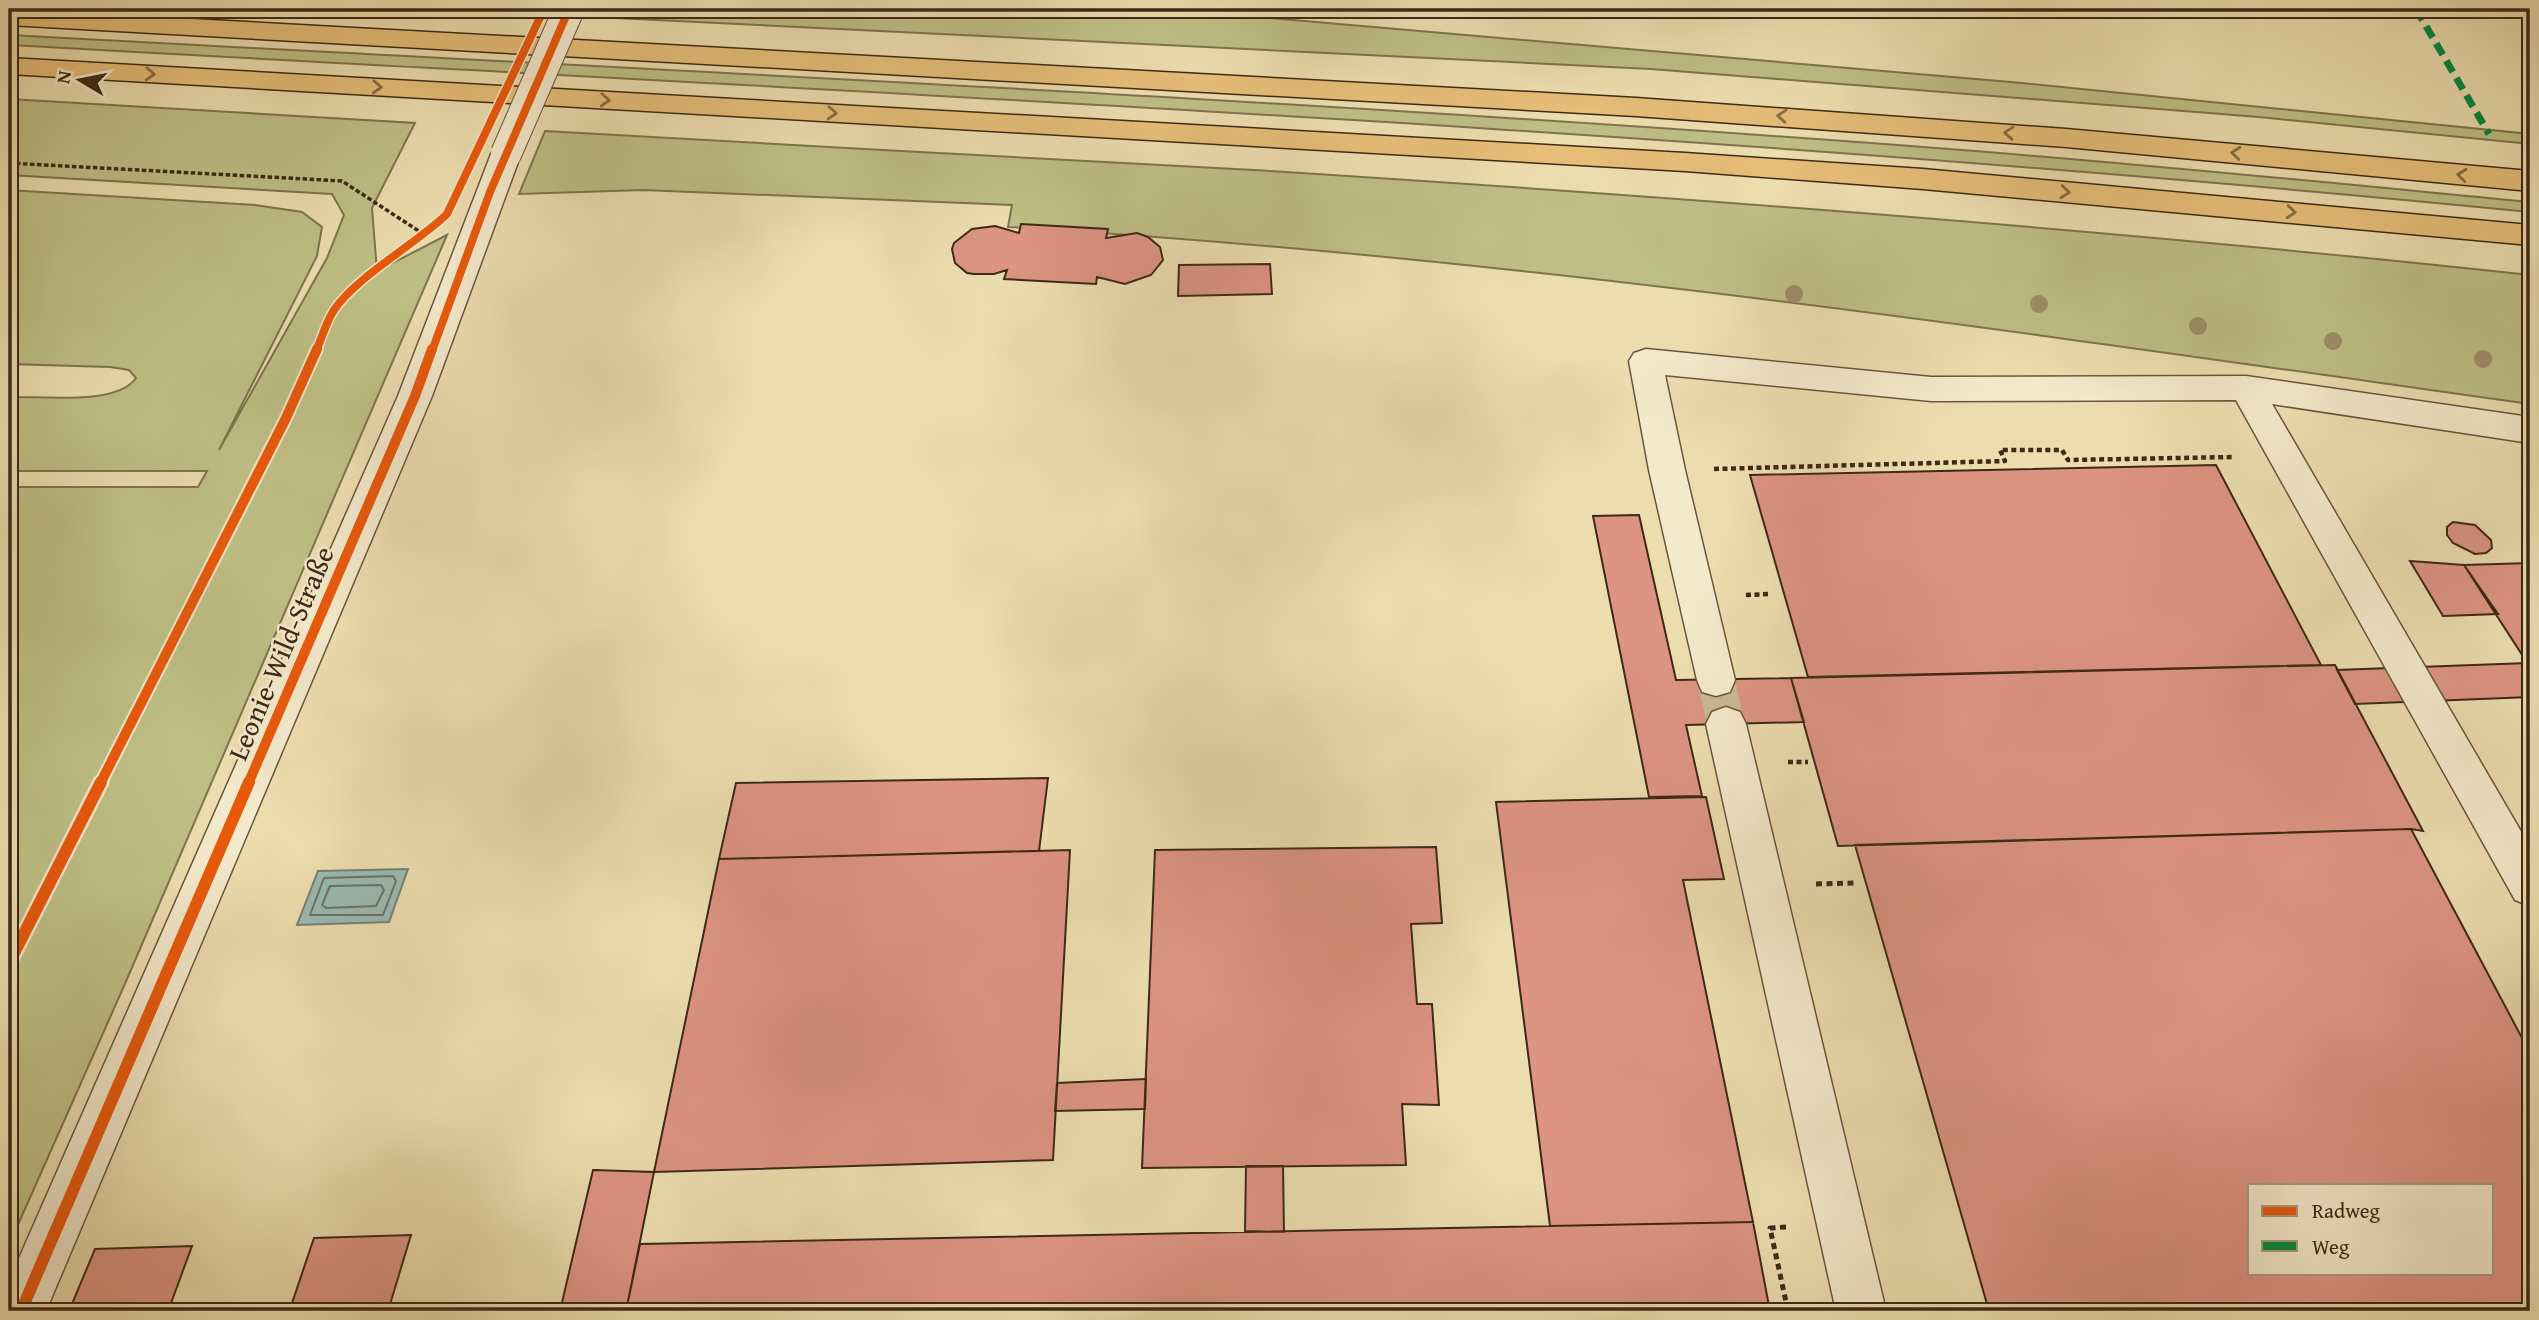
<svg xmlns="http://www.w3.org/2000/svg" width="2539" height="1320" font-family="'Gentium Book Plus',serif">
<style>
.green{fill:#bebf86;stroke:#7e744e;stroke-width:2}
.water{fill:#9abab3;stroke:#758074;stroke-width:2}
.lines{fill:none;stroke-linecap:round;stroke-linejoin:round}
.shore{stroke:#6c7264;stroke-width:2}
.building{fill:#dd9483;stroke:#3d2915;stroke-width:2;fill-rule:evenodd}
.minor-tunnel{stroke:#c9b990;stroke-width:37;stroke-dasharray:37 18;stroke-linecap:butt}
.minor-casing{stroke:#69563c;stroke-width:3}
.highway-casing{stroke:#3d2915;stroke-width:3}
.path-far2{stroke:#3d2915;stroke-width:3.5;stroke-dasharray:4.5 2.5;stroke-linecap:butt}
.path-far1{stroke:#3d2915;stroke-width:4.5;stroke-dasharray:5 3.5;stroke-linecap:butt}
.path{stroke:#3d2915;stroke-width:5;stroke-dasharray:6 4.5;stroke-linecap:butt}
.minor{fill:#f3e9cb;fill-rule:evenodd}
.highway{fill:#e6be78;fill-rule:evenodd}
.minor-bridge-casing{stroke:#69563c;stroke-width:32;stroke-linecap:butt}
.minor-bridge{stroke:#f3e9cb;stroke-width:30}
.quiet{stroke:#00873e;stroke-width:7;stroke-dasharray:13 7;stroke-linecap:butt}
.cycleway-far2-casing{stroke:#f3e9cb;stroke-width:11}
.cycleway-far1-casing{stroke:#f3e9cb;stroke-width:14}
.cycleway-casing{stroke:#f3e9cb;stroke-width:17}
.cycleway-far2{stroke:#e8590c;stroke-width:8}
.cycleway-far1{stroke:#e8590c;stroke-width:10}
.cycleway{stroke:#e8590c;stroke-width:12}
.tree{fill:#9d8e6a}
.oneway{stroke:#896c42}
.labels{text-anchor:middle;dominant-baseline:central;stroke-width:5;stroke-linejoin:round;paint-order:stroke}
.street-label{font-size:28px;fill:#3d2915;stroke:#f3e9cb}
</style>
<rect width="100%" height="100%" fill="#ecddaf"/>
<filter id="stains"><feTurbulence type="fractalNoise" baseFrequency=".00286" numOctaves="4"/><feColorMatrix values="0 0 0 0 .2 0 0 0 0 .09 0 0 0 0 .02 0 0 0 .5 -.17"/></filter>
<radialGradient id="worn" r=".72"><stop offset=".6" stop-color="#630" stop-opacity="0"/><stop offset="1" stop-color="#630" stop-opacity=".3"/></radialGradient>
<path class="green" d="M600,9H1199L1200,12L2011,82L2530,134V144L2259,117L1651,69L596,17Z
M9,35C651,70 1294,99 1936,148C2134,163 2332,183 2530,202V212C1692,129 850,92 9,45Z
M9,99L415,123L372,208L377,271L447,235L124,986L9,1245V487H198L207,471H9V397C40,396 117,406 136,378L129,370L110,367L9,364V234L13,229L9,226V190L255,205L302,212L322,227L317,256L219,450L327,258L344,215L332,194L9,175Z
M545,131C781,146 1018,156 1254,170C1680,197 2106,229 2530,275V404C2024,333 1518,257 1008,227L1012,205L643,190L519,194Z"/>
<path class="water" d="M408,869L389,922L297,925L318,871Z"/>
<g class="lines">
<path class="shore" d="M393,876L396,881L383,915H310L324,878Z
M381,885L384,890L376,906L326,908L322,905L330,886Z"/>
</g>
<path class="building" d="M1021,224L1108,229L1106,238L1137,233L1148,237L1160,247L1163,260L1151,275L1125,284L1097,277L1096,284L1004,279L1007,270L994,274H974L967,273L955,263L952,249L954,243L972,229L995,226L1019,233Z
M1270,264L1272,294L1178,296L1179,265Z
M2216,465L2321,665L1808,677L1750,475Z
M1639,515L1676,680L1791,678L1804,722L1686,725L1702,796L1649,797L1593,516Z
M2453,522L2475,525L2491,540L2492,548L2486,553L2475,554L2453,543L2447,535V527Z
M2410,561L2464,565L2498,614L2443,616Z
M2530,563V667L2464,565Z
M2528,663L2530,697L2355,704L2337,670Z
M2335,665L2423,831L2411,829L1838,846L1791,678Z
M1048,778L1039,851L719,859L736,783Z
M1706,797L1724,879L1683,880L1753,1222L1550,1226L1496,802Z
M2411,829L2530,1053V1311H1989L1855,845ZM2250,1185H2492V1273H2250Z
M1436,847L1442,923L1411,924L1417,1004H1432L1439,1105L1402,1104L1406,1165L1142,1168L1155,850Z
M1070,850L1053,1160L654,1172L719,859Z
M1146,1079L1145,1109L1055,1111L1057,1083Z
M1246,1166H1283L1284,1232L1245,1231Z
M593,1170L654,1172L626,1311H560Z
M1753,1222L1770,1311H626L640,1244Z
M411,1235L388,1311H69L95,1249L192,1246L170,1306L292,1303L314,1238Z"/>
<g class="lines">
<path class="minor-tunnel" d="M1716,680L1726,724"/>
<g class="minor-casing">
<path id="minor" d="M506,145L516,147L521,154L432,396L46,1311H9V1281L398,396L491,154L496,147Z
M1646,349L1931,377L2246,376L2530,417V443L2272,404L2530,847V906L2515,900L2236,400L1931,401L1665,375L1685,470L1735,680L1730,692L1716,696L1702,692L1697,680L1649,470L1629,361L1634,353Z
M1726,707L1740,712L1746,724L1886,1311H1836L1706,724L1712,712Z"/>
</g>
<g class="highway-casing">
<path id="highway" d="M9,9L1636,98L2066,129L2530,171V191L2066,147L1636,116L9,25Z
M9,58L1685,153L1923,169L2530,225V245L1923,189L1685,171L9,74Z"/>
</g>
<path class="path-far2" d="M9,163L342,181L425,235"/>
<path class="path-far1" d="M1714,469L2005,461L2000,450H2062L2068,460L2234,457
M1746,595L1770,594
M1788,762H1808"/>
<path class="path" d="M1816,884L1854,883
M1786,1227L1770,1228L1788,1311"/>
<use href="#minor" class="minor"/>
<use href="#highway" class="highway"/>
<g class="minor-bridge-casing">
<path id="minor-bridge" d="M506,154L569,9"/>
</g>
<use href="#minor-bridge" class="minor-bridge"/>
<path class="quiet" d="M2416,9L2489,134"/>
<g class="cycleway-far2-casing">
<path id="cycleway-far2" d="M316,351C322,338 326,322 334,310C356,277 416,244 447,214L544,9
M432,351L490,192L569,9"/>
</g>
<g class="cycleway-far1-casing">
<path id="cycleway-far1" d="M100,784L286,418L317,349
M248,784L415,396L432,349"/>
</g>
<g class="cycleway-casing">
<path id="cycleway" d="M9,963L101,782
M21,1311L249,782"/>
</g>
<use href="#cycleway-far2" class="cycleway-far2"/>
<use href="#cycleway-far1" class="cycleway-far1"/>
<use href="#cycleway" class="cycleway"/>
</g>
<g class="tree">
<circle cx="1794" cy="294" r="9"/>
<circle cx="2039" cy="304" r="9"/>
<circle cx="2198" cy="326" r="9"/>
<circle cx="2333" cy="341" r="9"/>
<circle cx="2483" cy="359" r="9"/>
</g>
<defs><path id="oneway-chevron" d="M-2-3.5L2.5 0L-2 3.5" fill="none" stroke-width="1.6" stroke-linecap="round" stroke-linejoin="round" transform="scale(1.75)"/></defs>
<g class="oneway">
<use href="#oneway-chevron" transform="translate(150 74) rotate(3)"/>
<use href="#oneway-chevron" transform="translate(377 87) rotate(3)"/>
<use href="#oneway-chevron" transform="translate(605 100) rotate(3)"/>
<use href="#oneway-chevron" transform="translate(832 113) rotate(3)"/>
<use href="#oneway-chevron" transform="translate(1782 116) rotate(-176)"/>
<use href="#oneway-chevron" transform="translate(2009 133) rotate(-176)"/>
<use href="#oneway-chevron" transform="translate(2236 153) rotate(-175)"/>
<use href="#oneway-chevron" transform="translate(2462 175) rotate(-174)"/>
<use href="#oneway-chevron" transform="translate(2065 192) rotate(5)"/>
<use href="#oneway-chevron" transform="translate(2291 212) rotate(5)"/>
</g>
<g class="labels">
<g class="street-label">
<text transform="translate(280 653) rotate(-67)">Leonie-Wild-Straße</text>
</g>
</g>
<rect width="2539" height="1320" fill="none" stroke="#ecddaf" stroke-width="35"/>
<rect x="10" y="10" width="2518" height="1299" fill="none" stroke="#3d2915" stroke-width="3.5"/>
<rect x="18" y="18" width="2504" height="1285" fill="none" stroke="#3d2915" stroke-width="2"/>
<rect x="2248" y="1184" width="245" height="91" fill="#f3e9cb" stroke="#aa9c82" stroke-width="2"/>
<rect x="2262" y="1206" width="35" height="10" fill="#e8590c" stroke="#aa9c82" stroke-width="2"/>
<text x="2312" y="1218" font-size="21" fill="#3d2915">Radweg</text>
<rect x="2262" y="1241" width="35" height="10" fill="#00873e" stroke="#aa9c82" stroke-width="2"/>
<text x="2312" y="1254" font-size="21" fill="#3d2915">Weg</text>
<g transform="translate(80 80) rotate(280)" stroke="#f3e9cb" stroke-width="5" paint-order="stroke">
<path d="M0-5L12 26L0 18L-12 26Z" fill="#3d2915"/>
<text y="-10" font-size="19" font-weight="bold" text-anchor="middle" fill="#3d2915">N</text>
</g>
<rect width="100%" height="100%" filter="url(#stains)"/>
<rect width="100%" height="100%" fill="url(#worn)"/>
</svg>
